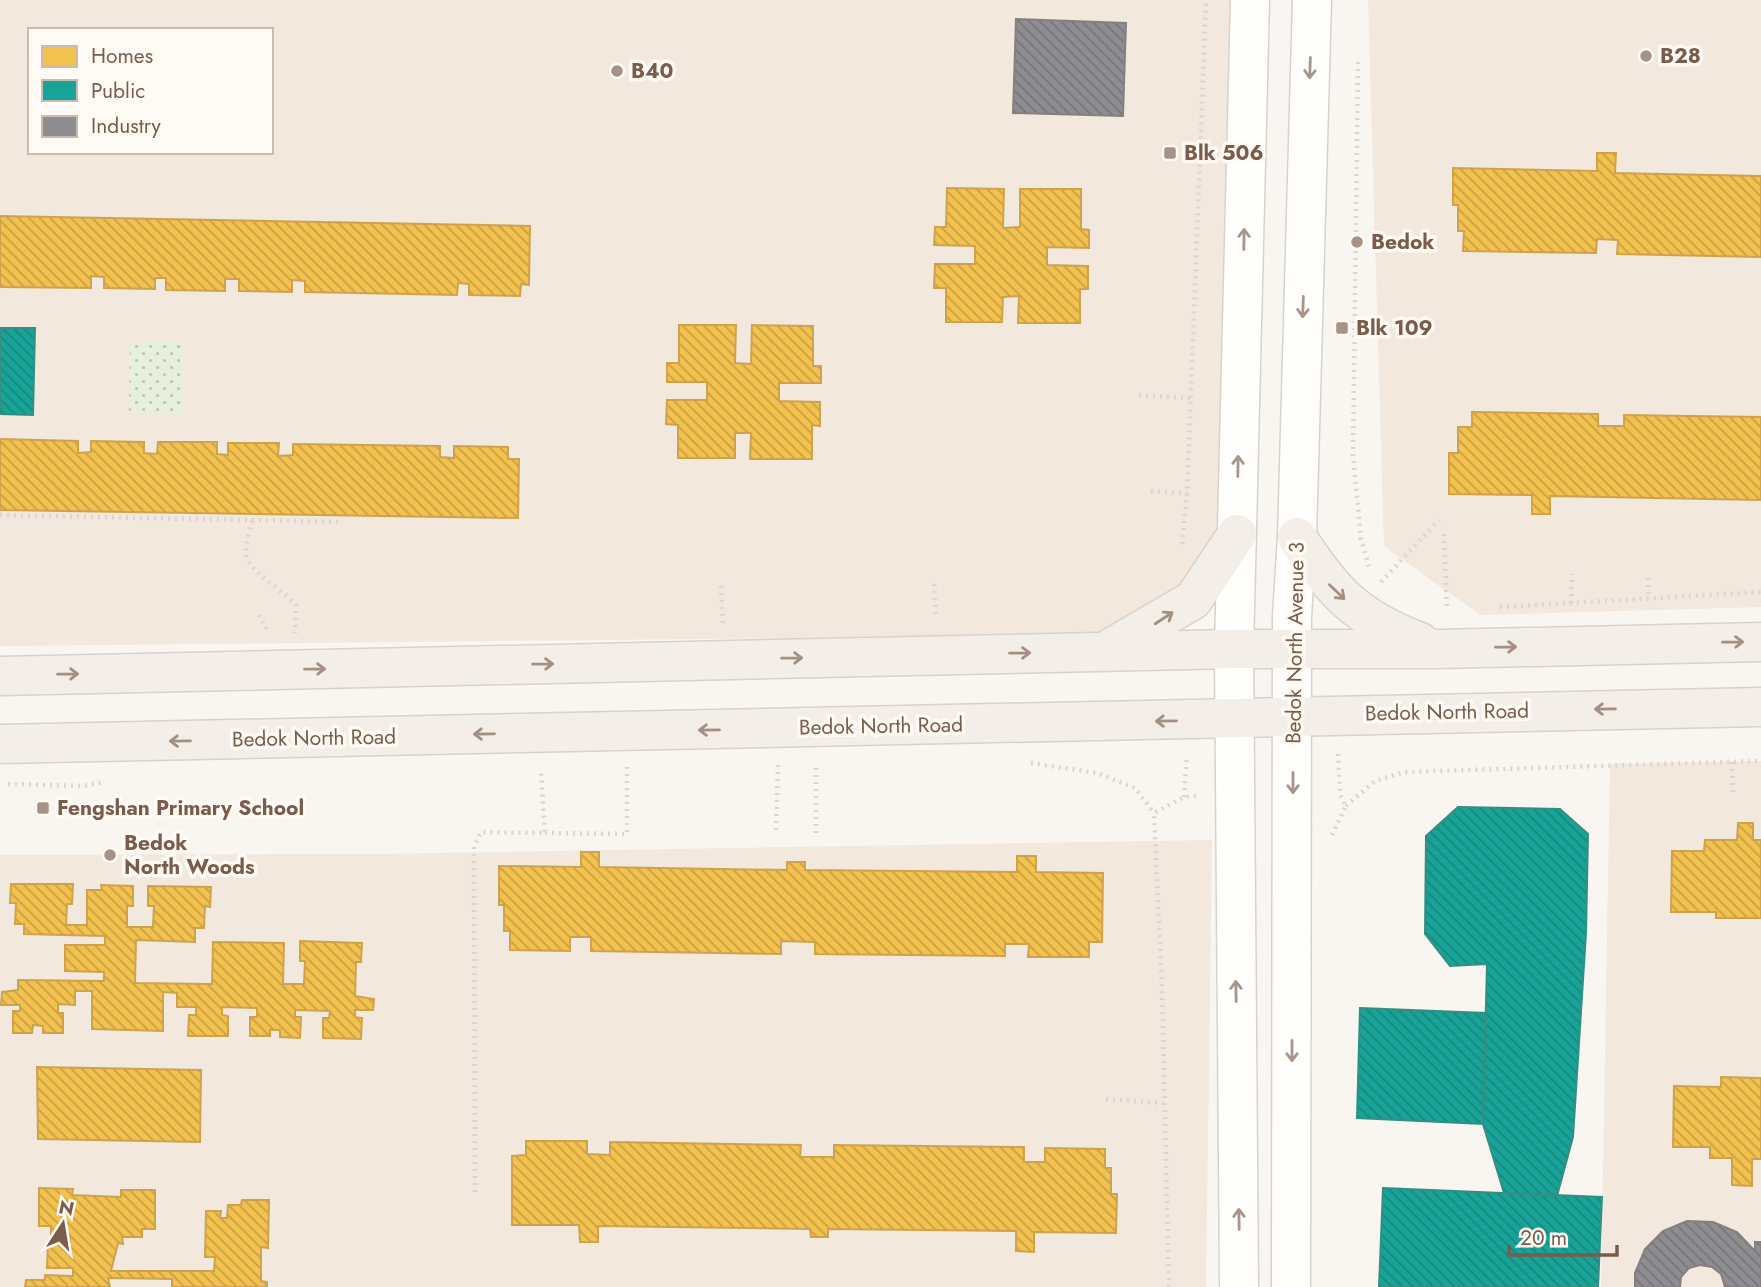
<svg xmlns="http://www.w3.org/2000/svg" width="1761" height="1287" viewBox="0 0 1761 1287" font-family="Jost,sans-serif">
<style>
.residential{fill:#f2e8de;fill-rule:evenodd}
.garden{fill:url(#garden-dots)}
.homes{fill:url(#homes-back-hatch);stroke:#cea34e;stroke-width:2}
.public{fill:url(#public-back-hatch);stroke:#358e82;stroke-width:2}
.industry{fill:url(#industry-back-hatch);stroke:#877e7d;stroke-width:2}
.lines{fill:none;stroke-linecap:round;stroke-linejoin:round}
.secondary-casing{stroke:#d9d2cb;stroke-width:41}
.primary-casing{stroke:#dad1cc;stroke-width:41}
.path{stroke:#dcd5d0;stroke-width:4.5;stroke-dasharray:2 5;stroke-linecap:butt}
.secondary{stroke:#fefefd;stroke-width:38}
.primary{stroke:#f3eee8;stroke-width:38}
.oneway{stroke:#a8958b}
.oneway2{stroke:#a48f83}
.poi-dot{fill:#a69286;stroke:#fffaf3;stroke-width:2.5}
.labels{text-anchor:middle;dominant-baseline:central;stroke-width:7;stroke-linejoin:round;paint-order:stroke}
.poi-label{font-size:21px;font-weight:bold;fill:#7a5c4d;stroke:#fffaf3;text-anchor:start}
.street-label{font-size:21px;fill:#7a5c4d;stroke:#fffaf3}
</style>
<defs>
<pattern id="garden-dots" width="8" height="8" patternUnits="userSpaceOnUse" patternTransform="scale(1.75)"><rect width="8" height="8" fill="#e7f0db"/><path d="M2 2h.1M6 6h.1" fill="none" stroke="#c0c6b4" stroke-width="1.8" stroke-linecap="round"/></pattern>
<pattern id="homes-back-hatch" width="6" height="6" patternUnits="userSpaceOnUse" patternTransform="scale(1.75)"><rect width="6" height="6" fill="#f2c14e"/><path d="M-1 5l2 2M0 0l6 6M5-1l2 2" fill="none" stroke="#c9a043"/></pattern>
<pattern id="public-back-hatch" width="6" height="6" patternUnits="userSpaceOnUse" patternTransform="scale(1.75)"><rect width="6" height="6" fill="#17a398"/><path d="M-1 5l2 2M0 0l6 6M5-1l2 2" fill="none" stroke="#1a887e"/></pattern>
<pattern id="industry-back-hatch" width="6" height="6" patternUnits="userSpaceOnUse" patternTransform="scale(1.75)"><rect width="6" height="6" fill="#8d8d92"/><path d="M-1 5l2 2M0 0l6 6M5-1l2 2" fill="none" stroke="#787679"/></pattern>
</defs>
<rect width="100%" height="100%" fill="#f9f5f0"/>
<!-- residential -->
<path class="residential" d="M0,0H1244L1218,530L1191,573L1158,606L1101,635L0,646ZM30,30H271V152H30Z
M1368,0H1761V607L1480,615L1384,546Z
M1761,761V1287H1601L1610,764Z
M1212,840L1206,1287H0V855L375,854Z"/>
<!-- garden -->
<path class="garden" d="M130,341L184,342L183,413H129Z"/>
<!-- homes -->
<path class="homes" d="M1597,153H1616L1615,173L1761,176V257L1617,254L1618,240L1597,239L1596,253L1463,251L1464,231H1458V205H1453V168L1597,171Z
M947,188L1004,189L1003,228L1020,227V189H1081V229L1089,230V248L1047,247V265L1088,266V289H1080V323H1018L1019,296L1003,297L1002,322H946V288H934L935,264H975V246L934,245L935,227H946Z
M0,216L530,226L529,285L521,284L520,296L469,295V284L458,283L457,295L305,292V281L292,280V292L239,291V279H225V291L166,290V278H155V289L104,288V277L91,276V288L0,287Z
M679,325H736L735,363L751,364L752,325L813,326V366H821V383H779V401L820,402V426L812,425V459H750L751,433H735V458H678V425L666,424L667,400H707V382H667V363H679Z
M1472,412L1598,414V426H1624V415L1761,417V500L1550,496V514H1532V495L1449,494V453H1458V427H1472Z
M0,439L78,441V453L91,452V441L144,442V453L157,454L158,442H217V454L228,455V443H279L278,456L293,455V444L440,446V457L454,458V446L508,447V459H519L518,518L0,510Z
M1738,823H1753V840H1761V918H1716V912H1671L1672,851H1704L1705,840H1737Z
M581,852H599V867L787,870V862H805V870L1017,872V856H1036V872L1103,873L1102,942H1089V957H1028L1029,944H1005V956L815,954V942L781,941V954L591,951V937H570V951L510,950V931H504V905H499V866L581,867Z
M11,884H73L72,904H67L66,925H87V890H102L101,885L133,886V906H127V927H153L154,906H148V886L211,887L210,907L205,906L204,928H195V942L136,940L135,983L212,984L213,942L284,943L283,984H304L305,961H300V941L362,943L361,962H356L355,996L374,999L373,1010H355V1017L362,1018L361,1039L323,1038V1018H329L330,1011L295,1010V1017H301L300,1038L280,1037V1030H270V1036H250V1017H257V1008L222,1007V1015L228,1016V1036H188L189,1015H196V1007H177V993L163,992V1031L92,1029V991H75V1005L58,1004V1013H63V1033H43V1026L33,1025L32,1033H13V1011H20V1005H1L2,992L18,990V980L104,981V972L65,971V945H105V936L24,934V924H15L16,903H10Z
M37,1067L201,1070L200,1142L38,1139Z
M1721,1077L1761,1078V1159H1752V1186L1732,1185V1158H1710V1147H1673L1674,1086L1721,1087Z
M526,1141H587V1154L610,1155V1142L801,1145L800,1157H834V1145L1024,1147V1162H1045V1148L1105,1149V1168H1111V1194H1117L1116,1233L1034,1232V1252L1016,1251V1231L828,1229V1237H811L810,1229L598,1226V1242H580L579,1225H512V1156L526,1155Z
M39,1188L73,1189L72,1195L121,1197V1190H155V1229H142V1237H122L123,1244L118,1243L111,1271H214L215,1257H205L206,1211H221L220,1218H227L228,1205H241L242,1200H269L268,1248L261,1247V1281L267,1282V1287H172V1279L108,1278L110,1287H25L26,1280H45V1275L73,1276V1268H47L48,1241L70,1242V1236H51V1226H39Z"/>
<!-- public -->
<path class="public" d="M0,328H35L33,415L0,414Z
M1458,807L1560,809L1588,834L1586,933L1573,1137L1557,1196L1504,1193L1483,1124L1487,964L1450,966L1425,934L1426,836Z
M1360,1008L1486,1013L1483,1124L1357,1118Z
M1383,1188L1602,1197L1598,1287H1379Z"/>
<!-- industry -->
<path class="industry" d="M1016,19L1126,23L1123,116L1013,113Z
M1687,1221L1713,1222L1737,1232L1755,1251V1242H1761V1287H1725L1721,1274L1712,1267L1700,1265L1689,1268L1681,1277L1680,1287H1635V1273L1645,1249L1663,1231Z"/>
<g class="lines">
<defs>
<path id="secondary" d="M1239,1287L1234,649L1250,0
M1291,1287L1292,616L1297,537L1312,0"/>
<path id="primary" d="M1297,537C1333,593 1357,618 1420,642
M1109,649L1193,600L1237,534
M0,676L1234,649H1438L1761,642
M0,744L1761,707"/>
</defs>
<!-- secondary casing -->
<use href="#secondary" class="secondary-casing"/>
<!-- primary casing -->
<use href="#primary" class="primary-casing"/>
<!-- path -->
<path class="path" d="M1358,62L1353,455L1361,539L1369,567
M1139,395L1190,398
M1151,491L1187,494
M0,515L343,522
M252,521C250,531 245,544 246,554C249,572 283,590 296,605L295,633
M1444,534L1447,609
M1182,544L1187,494L1206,0
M1648,578L1649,598
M1381,582L1439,520
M934,584L936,618
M721,586L723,624
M1571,603L1572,574
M1500,607L1761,592
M259,615L269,633
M1732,762L1733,795
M1031,763L1097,773L1135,788L1154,813
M8,784L83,786L104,782
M1184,797L1187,755
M1346,806L1375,781L1404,772L1761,761
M776,830L778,764
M545,833L627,834V766
M816,833V764
M1332,835L1346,806L1340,795L1338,751
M1106,1099L1163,1103
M475,1192L474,847L481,832L545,833L541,771
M1169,1287L1162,988L1154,813L1184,797L1199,796"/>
<!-- secondary -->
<use href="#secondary" class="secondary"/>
<!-- primary -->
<use href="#primary" class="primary"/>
</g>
<!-- one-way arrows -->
<defs><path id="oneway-shaft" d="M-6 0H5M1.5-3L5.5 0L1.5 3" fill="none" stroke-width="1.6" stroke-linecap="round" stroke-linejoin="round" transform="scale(1.75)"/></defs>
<g class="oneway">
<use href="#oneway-shaft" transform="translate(1310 68) rotate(92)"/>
<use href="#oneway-shaft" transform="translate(1244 239) rotate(-89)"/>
<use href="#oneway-shaft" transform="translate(1303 307) rotate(92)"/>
<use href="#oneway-shaft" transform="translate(1238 466) rotate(-89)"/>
<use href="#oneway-shaft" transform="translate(1293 783) rotate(90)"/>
<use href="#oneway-shaft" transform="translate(1236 991) rotate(-91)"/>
<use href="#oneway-shaft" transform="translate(1292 1051) rotate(90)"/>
<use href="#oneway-shaft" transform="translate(1239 1219) rotate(-91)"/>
</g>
<g class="oneway2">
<use href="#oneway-shaft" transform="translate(1337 592) rotate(44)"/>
<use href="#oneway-shaft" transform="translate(1164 618) rotate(-33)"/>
<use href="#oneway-shaft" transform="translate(1733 642) rotate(-1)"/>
<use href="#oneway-shaft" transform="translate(1506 647) rotate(-1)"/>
<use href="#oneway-shaft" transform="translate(1020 653) rotate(-1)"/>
<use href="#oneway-shaft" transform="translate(792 658) rotate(-1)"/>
<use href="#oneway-shaft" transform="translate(543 664) rotate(-1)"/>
<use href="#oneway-shaft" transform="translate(315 669) rotate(-1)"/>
<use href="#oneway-shaft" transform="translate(68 674) rotate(-1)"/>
<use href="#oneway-shaft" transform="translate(1605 709) rotate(179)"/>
<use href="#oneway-shaft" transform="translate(1166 721) rotate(179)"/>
<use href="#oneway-shaft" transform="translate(709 730) rotate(179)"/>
<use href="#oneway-shaft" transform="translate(484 734) rotate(179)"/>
<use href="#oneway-shaft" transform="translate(180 741) rotate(179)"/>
</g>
<!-- markers -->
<g class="poi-dot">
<circle cx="1646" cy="56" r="7"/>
<circle cx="617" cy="71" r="7"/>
<rect x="1163" y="146" width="14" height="14" rx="3.5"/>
<circle cx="1357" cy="242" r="7"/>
<rect x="1335" y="321" width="14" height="14" rx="3.5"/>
<rect x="36" y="801" width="14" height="14" rx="3.5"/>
<circle cx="110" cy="855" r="7"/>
</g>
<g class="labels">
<!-- poi labels -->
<g class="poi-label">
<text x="1660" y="56">B28</text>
<text x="631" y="71">B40</text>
<text x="1184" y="153">Blk 506</text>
<text x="1371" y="242">Bedok</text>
<text x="1356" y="328">Blk 109</text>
<text x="57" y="808">Fengshan Primary School</text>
<text x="124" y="843">Bedok<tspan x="124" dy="24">North Woods</tspan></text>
</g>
<!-- street labels -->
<g class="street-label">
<text transform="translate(1295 643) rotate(-89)">Bedok North Avenue 3</text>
<text transform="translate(1447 712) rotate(-1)">Bedok North Road</text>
<text transform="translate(881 726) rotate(-1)">Bedok North Road</text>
<text transform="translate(314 738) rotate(-1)">Bedok North Road</text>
</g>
</g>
<!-- legend -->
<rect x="28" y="28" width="245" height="126" fill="#fffaf3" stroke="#cabbb1" stroke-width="2"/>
<rect x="42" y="46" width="35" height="21" fill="#f2c14e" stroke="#cabbb1" stroke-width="2"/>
<text x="91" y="63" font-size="21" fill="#7a5c4d">Homes</text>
<rect x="42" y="80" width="35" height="21" fill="#17a398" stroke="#cabbb1" stroke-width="2"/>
<text x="91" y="98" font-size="21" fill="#7a5c4d">Public</text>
<rect x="42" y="116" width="35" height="21" fill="#8d8d92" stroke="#cabbb1" stroke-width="2"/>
<text x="91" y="133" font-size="21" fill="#7a5c4d">Industry</text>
<!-- north arrow -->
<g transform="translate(63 1224) rotate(12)" stroke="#fffaf3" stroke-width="5" paint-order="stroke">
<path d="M0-5L12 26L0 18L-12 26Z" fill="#7a5c4d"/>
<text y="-10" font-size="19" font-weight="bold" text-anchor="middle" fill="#7a5c4d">N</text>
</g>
<!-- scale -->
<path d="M1509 1245v10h108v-10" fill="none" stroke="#7a5c4d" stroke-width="3.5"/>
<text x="1520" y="1245" font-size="21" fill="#7a5c4d" stroke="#fffaf3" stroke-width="5" paint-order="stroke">20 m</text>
</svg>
